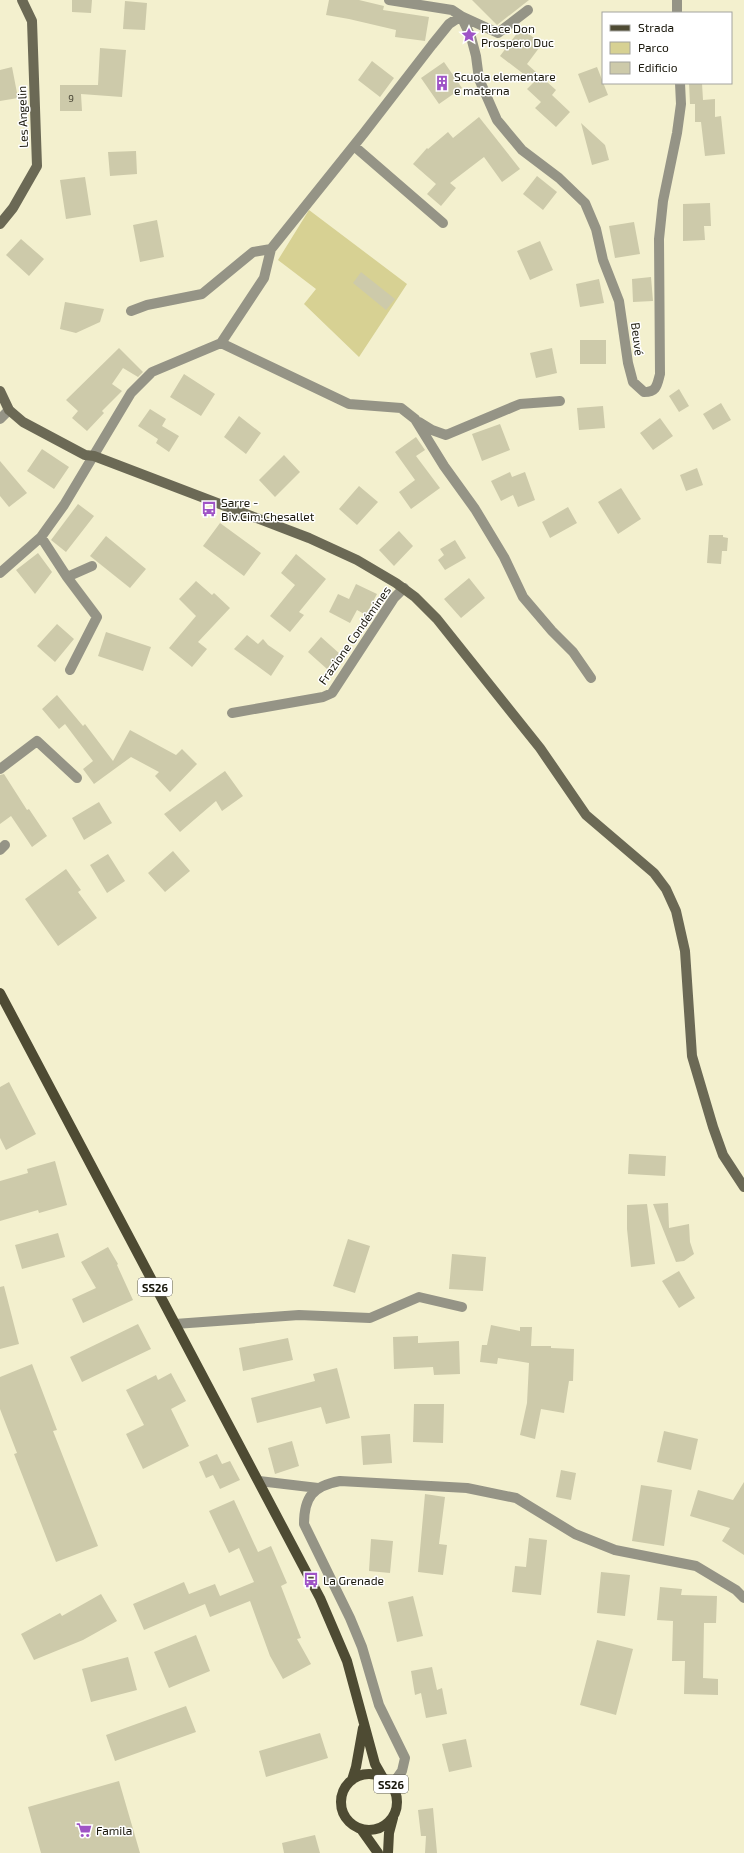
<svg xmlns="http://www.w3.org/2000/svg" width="744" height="1853" viewBox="0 0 744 1853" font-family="'Exo 2',sans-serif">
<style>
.green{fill:#d7d193}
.building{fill:#cdcaaa}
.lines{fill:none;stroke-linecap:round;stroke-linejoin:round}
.street{stroke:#959486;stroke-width:10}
.secondary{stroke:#6b6955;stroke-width:10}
.primary{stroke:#4e4b33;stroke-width:10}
.labels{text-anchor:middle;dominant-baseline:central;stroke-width:3;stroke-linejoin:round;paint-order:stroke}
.number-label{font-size:10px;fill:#474434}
.shield{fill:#fff;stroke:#5f5d55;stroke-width:1}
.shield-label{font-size:11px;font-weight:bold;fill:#1a180c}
.poi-label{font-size:12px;fill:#1a180c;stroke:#fff;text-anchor:start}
.street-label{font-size:12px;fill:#1a180c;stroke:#fff}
</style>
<rect width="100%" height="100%" fill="#f3f0ce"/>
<!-- green -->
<path class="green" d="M309,210L407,284L359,357L304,304L316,289L278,260Z"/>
<!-- building -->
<path class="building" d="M72,0H92L91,13L72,12Z
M329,0H359L384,6L383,10L429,17L425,41L395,37L396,30L349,19L326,15Z
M472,0H529L497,25Z
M125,1L147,3L145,30L123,29Z
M521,28L542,44L527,64L556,90L552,95L570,112L556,127L535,108L541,102L527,89L534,82L500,56Z
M100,48L126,50L122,97L81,94L82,111H60V85H98Z
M372,61L394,78L380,97L358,80Z
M444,62L462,88L439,104L421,78Z
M12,67L18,98L0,101V70Z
M597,67L608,95L589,103L578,74Z
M689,83H702L703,100L715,99V117L721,116L725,154L705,156L701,122H695V104H690Z
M479,117L520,169L502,182L484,157L450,183L456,188L441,206L427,194L436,184L413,164L427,148L428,149L448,132L453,138Z
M581,123L605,145L609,160L592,165Z
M136,151L137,174L110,176L108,152Z
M537,176L557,192L543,210L523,194Z
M85,177L91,215L66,219L60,180Z
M710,203L711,226H704L705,240L683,241V204Z
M157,220L164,257L140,262L133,225Z
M634,222L640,254L615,258L609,226Z
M21,239L44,259L29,276L6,255Z
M540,241L553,270L530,280L517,251Z
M361,272L395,299L386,310L353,283Z
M651,277L653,301L633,302L632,279Z
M599,279L604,303L580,307L576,284Z
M65,302L104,309L100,322L76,333L60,329Z
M580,340H606V364H580Z
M119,348L143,372L138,377L123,368L112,384L122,391L102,411L104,413L87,431L72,418L78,411L66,400Z
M552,348L557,373L536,378L530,353Z
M184,374L215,394L201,416L170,397Z
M679,389L689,406L679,412L669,396Z
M721,403L731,420L713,430L703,414Z
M603,406L605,428L579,430L577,408Z
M150,409L166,419L162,426L179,436L169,452L156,443L158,439L138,426Z
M239,416L261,433L246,454L224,437Z
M660,418L673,436L653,450L640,433Z
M500,424L510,450L482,461L472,434Z
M416,437L425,450L416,456L440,488L411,509L399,492L415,480L395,452Z
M42,449L69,467L54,489L27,471Z
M284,455L300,472L275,497L259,480Z
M0,461L27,493L9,507L0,496Z
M697,468L703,485L686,491L680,475Z
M510,472L512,477L525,472L535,500L518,507L513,495L501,501L491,481Z
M359,486L378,502L357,525L339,509Z
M621,488L641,519L618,534L598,502Z
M78,504L94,516L66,552L51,540Z
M568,507L577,523L550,538L542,522Z
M220,523L261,553L244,576L203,546Z
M399,531L413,546L394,566L379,550Z
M709,535H723V537L728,538L727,551H722L721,564L707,563Z
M106,536L146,569L130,588L90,556Z
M455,540L466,558L445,570L438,560L444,555L440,549Z
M38,553L52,572L35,594L16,570Z
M296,554L326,579L299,612L304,615L290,632L270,616L295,585L281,573Z
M469,578L485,598L461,618L444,599Z
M196,581L212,595L214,593L230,608L198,642L207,649L192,667L169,648L196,616L179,599Z
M356,584L377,594L366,615L357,610L350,623L329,612L338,594L349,599Z
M57,624L74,639L55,662L37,646Z
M106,632L151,647L143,671L98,656Z
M247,635L258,644L263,639L268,645L284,656L271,676L234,649Z
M321,637L340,654L327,669L308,652Z
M57,695L83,726L85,724L113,761L130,730L176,755L182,749L197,764L170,792L155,776L159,772L131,757L94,784L83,769L93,761L65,724L59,729L42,709Z
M225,771L243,796L222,811L216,801L180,832L164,814Z
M4,774L27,810L29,809L47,836L32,847L11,816L0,824V775Z
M99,802L112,823L84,840L72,818Z
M173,851L190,871L165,892L148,873Z
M108,854L125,881L107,893L90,865Z
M66,869L81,890L78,892L97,918L58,946L25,899Z
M9,1082L36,1134L6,1150L0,1138V1087Z
M629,1154L666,1156L665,1176L628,1174Z
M55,1161L67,1205L39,1213L38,1210L0,1221V1181L28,1173L27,1169Z
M668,1203L669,1228L689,1224L690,1242L694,1254L684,1261L676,1262L653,1204Z
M647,1204L655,1264L631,1267L627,1229V1205Z
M58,1233L65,1257L22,1269L15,1245Z
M348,1239L370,1246L355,1293L333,1286Z
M108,1247L118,1264L117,1265L133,1300L83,1323L72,1299L96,1288L81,1262Z
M452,1254L486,1257L483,1291L449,1289Z
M679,1271L695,1298L679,1308L662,1281Z
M4,1286L19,1344L0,1349V1287Z
M138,1324L151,1349L82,1382L70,1357Z
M491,1325L520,1331V1327H532L531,1346H551V1348L574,1349L573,1381H569L564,1413L541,1409L535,1439L520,1435L527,1403L529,1363L498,1358L497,1364L480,1362L482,1345H487Z
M418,1336V1343L459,1341L460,1374L434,1375L433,1367L394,1369L393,1337Z
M288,1338L293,1360L243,1371L239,1348Z
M32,1364L57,1430L53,1431L98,1546L56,1562L14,1454L17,1453L0,1409V1377Z
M337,1368L350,1418L326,1424L321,1407L257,1423L251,1398L315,1381L313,1374Z
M171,1373L186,1401L171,1409L189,1446L143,1469L126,1434L144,1425L126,1390L156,1375L158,1380Z
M414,1404H444L443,1443L413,1442Z
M664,1431L698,1439L691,1470L657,1462Z
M390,1434L392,1463L363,1465L361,1436Z
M292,1441L299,1466L275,1474L268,1448Z
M217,1454L222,1464L230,1461L240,1480L220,1489L213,1475L206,1478L199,1462Z
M561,1470L576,1473L571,1500L556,1497Z
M744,1482V1555L722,1541L730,1528L690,1516L698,1490L733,1500Z
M641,1485L672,1490L664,1546L632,1541Z
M425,1494L445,1497L439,1544L447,1545L443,1575L418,1572Z
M234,1500L258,1552L271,1546L287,1583L281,1586L301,1638L297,1639L311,1664L283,1679L270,1656L250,1601L210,1617L205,1604L144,1630L133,1604L184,1582L189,1594L215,1584L220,1596L254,1582L239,1548L229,1553L209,1511Z
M529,1538L547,1540L541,1595L512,1592L515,1566L526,1567Z
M371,1539L393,1541L390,1573L369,1571Z
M601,1572L630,1575L625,1616L597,1613Z
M660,1587L682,1589L681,1595L717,1596L716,1623H704L703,1678L718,1679V1695L684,1694L685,1661H672L673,1621L657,1620Z
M101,1594L117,1621L83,1640L34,1660L21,1634L60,1613L62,1616Z
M413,1596L423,1636L397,1642L388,1602Z
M196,1635L210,1671L169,1688L154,1652Z
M597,1640L633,1649L616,1715L580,1705Z
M128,1657L137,1690L91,1702L82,1669Z
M432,1667L437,1690L442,1688L447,1714L426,1718L421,1693L415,1695L411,1671Z
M186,1706L196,1732L115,1761L106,1735Z
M320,1733L328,1758L266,1777L259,1751Z
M466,1739L472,1767L449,1772L442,1744Z
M119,1781L140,1853H41L28,1807Z
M433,1808L437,1853H425L426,1836H421L418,1810Z
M315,1835L320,1853H284L282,1843Z"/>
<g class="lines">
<!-- street -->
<path class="street" d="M389,0L452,10L461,16L498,33L528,10
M677,0V13
M354,146L443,223
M131,311L147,305L202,294L253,252L271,249
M221,343L349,404L401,408L415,419L444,466L475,509L504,557L523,597L552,631L573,652L591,678
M0,419L9,410
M419,422L432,430L446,435L520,404L560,401
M41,537L67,577L97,617L70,670
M0,573L41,537L64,505L131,393L152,372L221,343L264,278L271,249L364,133L432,45L449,24L461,16L471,37L476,56L479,79L497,120L522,150L559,178L585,203L596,229L603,260L619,301L628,363L633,382L644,392C657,392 657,385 660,374L659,239L663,201L677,133L681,104L680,83
M67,577L92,566
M232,713L323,697L332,693L394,598L404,588
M0,769L37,741L77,778
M0,850L5,845
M175,1324L299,1315L370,1318L419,1297L462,1307
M259,1481L318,1488
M390,1784L397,1778L402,1771L405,1758L379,1705L362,1647L350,1618L304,1524C304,1497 313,1486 340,1481L467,1488L516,1498L575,1534L615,1550L696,1566L736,1590L744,1598"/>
<!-- secondary -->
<path class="secondary" d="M0,224L13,208L37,166L32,21L22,0
M0,391L9,410L23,422L85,455L94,456L309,538L357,560L396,583L415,597L437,619L540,748L586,815L654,873L666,889L676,911L685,951L692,1056L713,1127L723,1155L744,1187"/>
<!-- primary -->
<path class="primary" d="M0,993L320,1598L347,1661L375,1764L383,1778
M341 1802a28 28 0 1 1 56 0a28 28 0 1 1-56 0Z
M352,1780L356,1767L363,1728
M361,1829L378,1853
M388,1853L389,1833L393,1818"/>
</g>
<!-- icons -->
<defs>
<symbol id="sight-bare" viewBox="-9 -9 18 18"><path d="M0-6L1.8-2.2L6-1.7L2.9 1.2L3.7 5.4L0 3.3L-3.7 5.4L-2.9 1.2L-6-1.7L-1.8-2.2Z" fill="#9f54c6" stroke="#fff" stroke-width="2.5" paint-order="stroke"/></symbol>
<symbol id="building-bare" viewBox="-9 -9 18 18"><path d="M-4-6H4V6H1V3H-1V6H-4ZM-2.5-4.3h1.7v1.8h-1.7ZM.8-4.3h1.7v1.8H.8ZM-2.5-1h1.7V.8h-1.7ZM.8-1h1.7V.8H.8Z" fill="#9f54c6" stroke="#fff" stroke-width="2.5" paint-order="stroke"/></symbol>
<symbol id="bus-bare" viewBox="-9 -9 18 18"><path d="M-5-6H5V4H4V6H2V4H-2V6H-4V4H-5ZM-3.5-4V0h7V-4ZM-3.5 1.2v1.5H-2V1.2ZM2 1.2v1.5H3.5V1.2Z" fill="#9f54c6" stroke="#fff" stroke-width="2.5" paint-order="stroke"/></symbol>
<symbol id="supermarket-bare" viewBox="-9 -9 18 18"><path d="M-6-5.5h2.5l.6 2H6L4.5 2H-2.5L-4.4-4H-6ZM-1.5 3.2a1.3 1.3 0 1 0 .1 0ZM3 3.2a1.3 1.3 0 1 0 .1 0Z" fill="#9f54c6" stroke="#fff" stroke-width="2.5" paint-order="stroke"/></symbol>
</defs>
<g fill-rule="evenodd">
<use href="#sight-bare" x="458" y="24" width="22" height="22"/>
<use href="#building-bare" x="431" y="72" width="22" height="22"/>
<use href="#bus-bare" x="198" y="498" width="22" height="22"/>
<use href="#bus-bare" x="300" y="1569" width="22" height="22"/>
<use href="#supermarket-bare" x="73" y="1819" width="22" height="22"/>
</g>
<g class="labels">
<!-- number labels -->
<g class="number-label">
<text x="71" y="98">9</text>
</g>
<!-- shield labels -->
<g class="shield">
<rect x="138" y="1278" width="34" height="18" rx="3"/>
<rect x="374" y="1775" width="34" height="18" rx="3"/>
</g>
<g class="shield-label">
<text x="155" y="1287">SS26</text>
<text x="391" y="1784">SS26</text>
</g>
<!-- poi labels -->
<g class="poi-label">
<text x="481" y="28">Place Don<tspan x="481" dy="14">Prospero Duc</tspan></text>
<text x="454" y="76">Scuola elementare<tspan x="454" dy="14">e materna</tspan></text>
<text x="221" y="502">Sarre -<tspan x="221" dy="14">Biv.Cim.Chesallet</tspan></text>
<text x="323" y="1580">La Grenade</text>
<text x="96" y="1830">Famila</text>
</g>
<!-- street labels -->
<g class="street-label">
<text transform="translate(22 117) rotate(-92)">Les Angelin</text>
<text transform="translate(638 339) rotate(83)">Beuvé</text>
<text transform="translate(354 635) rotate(-55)">Frazione Condémines</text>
</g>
</g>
<!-- legend -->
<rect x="602" y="12" width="130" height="72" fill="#ffffff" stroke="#a3a39e"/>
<rect x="610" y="25" width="20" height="6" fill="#4e4b33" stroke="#a3a39e"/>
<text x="638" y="32" font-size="12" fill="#1a180c">Strada</text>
<rect x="610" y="42" width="20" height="12" fill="#d7d193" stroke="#a3a39e"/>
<text x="638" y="52" font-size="12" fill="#1a180c">Parco</text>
<rect x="610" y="62" width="20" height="12" fill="#cdcaaa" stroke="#a3a39e"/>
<text x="638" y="72" font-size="12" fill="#1a180c">Edificio</text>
</svg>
